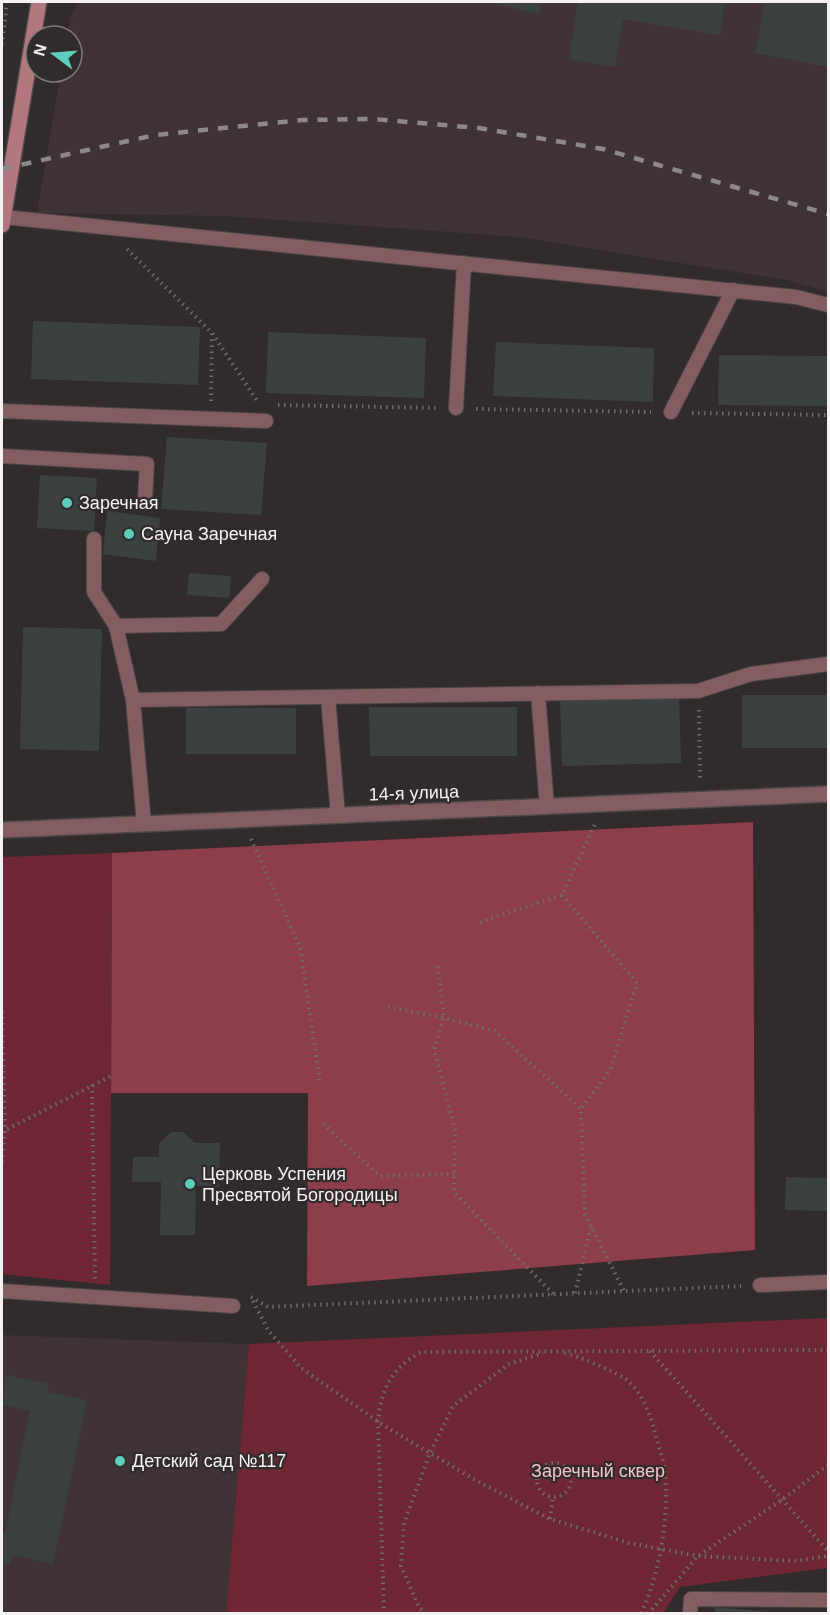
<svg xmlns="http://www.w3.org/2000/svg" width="830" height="1615" viewBox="0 0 830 1615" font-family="Helvetica,sans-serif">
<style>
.built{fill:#403335}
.green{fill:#6f2735}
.forest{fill:#8e3d4a}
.building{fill:#3b4140}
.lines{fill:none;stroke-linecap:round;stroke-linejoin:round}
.service-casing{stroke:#4d4747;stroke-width:16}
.minor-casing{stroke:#4d4747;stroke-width:18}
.secondary-casing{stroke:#4d4747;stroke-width:18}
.path{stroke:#716c6c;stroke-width:4;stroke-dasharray:1.5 4.5;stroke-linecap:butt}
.service{stroke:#835d61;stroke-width:14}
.minor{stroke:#835d61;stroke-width:15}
.secondary{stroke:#b3787f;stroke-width:15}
.rail{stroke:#8e8989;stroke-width:4.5;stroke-dasharray:10 10;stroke-linecap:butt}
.poi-dot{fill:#5ccebb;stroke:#312b2b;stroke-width:2}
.labels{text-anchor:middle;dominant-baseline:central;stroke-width:4.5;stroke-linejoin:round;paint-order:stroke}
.poi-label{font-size:18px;fill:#f6f2f2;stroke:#312b2b;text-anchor:start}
.street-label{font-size:18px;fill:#f6f2f2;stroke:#312b2b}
.park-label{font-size:18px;fill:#f3c3c7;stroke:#312b2b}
</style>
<rect width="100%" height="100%" fill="#312b2b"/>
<!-- built -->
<path class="built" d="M78,2H828V292L786,280L519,237L225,216L37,213L61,72H72V36H67L70,16Z
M2,1335L249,1344L226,1613L2,1614Z"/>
<!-- green -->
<path class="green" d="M112,853L110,1285L2,1274V857Z
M828,1318V1568L680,1587L663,1613H226L249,1344Z"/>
<!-- forest -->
<path class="forest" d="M753,822L755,1250L307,1286L308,1093H111L112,853Z"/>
<!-- building -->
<path class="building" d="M486,2H541L539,14Z
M578,2H725L720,35L623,19L615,67L569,59Z
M765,2H828V67L755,53Z
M33,321L200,327L198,385L31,379Z
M268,332L426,338L424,398L266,393Z
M496,342L654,348L653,402L493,396Z
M719,355L828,356V406L718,405Z
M167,437L267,443L261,515L161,509Z
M40,475L97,478L94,531L37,528Z
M107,511L160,518L156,561L103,554Z
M189,573L231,576L229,598L187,595Z
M23,627L102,629L99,751L20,749Z
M742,695H828V748H742Z
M679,696L681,763L562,766L560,699Z
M369,707H517V756H370Z
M186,708H296V754H186Z
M171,1132H183L195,1143H220L219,1187L196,1186L195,1235H160L161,1182H132L133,1157H159V1143Z
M786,1177L828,1178V1211L785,1210Z
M6,1375L49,1384L48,1392L87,1400L53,1564L13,1555L10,1565L2,1563V1532L5,1533L30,1411L2,1405Z
M715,1607L769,1612V1614H715Z"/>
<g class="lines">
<defs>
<path id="service" d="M3,217L796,297L828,305
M456,408L464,263
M2,411L266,421
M671,412L733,290
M2,456L147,464L145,499
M94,539V592L116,626L133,700L144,824
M116,626L221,624L262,579
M538,693L547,807
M328,697L338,816
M133,700L698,691L751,674L828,664
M760,1285L828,1282
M2,1291L233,1306
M690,1614L691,1599L828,1600"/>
<path id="minor" d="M2,830L828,794"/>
<path id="secondary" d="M2,225L39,2"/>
</defs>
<!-- service casing -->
<use href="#service" class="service-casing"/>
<!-- minor casing -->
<use href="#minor" class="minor-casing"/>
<!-- secondary casing -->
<use href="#secondary" class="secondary-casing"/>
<!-- path -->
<path class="path" d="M2,45L7,2
M127,249L212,333L258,402
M211,401L212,333
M278,405L438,408
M476,409L651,412
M692,413L828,415
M699,710L700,781
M251,839L300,947L320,1081
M562,895L637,983L611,1068L581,1109
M480,922L562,895L595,824
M388,1007L444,1018L437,962
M2,1011L5,1131L2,1163
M92,1085L95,1279
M323,1124L380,1176L454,1174
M2,1132L111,1076
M575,1293L591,1227
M553,1294L454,1192L455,1130L434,1049L444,1018L495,1031L581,1109L585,1214L624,1291
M251,1297L268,1307L741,1286
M253,1301L268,1330L301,1368L383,1425L477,1481L550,1519L629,1543L698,1556L797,1561L828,1556
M650,1351L828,1551
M565,1353C577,1356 620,1373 628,1381C642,1393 651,1416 655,1433C658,1446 664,1460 665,1474C669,1520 660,1571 641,1614
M537 1480a17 17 0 1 1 34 0a17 17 0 1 1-34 0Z
M550,1519L553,1497
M384,1614L378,1421C381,1389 392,1368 421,1352L828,1350
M426,1614L419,1607L401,1566L404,1523L430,1453L453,1406L509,1364L543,1353
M648,1614L698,1556L783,1499L828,1465"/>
<!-- service -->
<use href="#service" class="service"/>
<!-- minor -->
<use href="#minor" class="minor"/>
<!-- secondary -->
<use href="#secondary" class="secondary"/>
<!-- rail -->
<path class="rail" d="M2,169L155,135L302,120L373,119L479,128L603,149L828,214"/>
</g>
<!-- markers -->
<g class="poi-dot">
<circle cx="67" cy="503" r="6"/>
<circle cx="129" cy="534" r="6"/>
<circle cx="190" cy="1184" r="6"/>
<circle cx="120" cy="1461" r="6"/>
</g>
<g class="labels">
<!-- poi labels -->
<g class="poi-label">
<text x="79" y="503">Заречная</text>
<text x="141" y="534">Сауна Заречная</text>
<text x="202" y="1174">Церковь Успения<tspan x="202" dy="21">Пресвятой Богородицы</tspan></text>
<text x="132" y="1461">Детский сад №117</text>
</g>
<!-- street labels -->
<g class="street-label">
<text transform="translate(414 793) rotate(-2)">14-я улица</text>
</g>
<!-- park labels -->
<g class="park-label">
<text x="598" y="1471">Заречный сквер</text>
</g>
</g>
<!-- border -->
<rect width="830" height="1615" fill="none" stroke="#f6f2f2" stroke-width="6"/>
<!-- north arrow -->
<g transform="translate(54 54) rotate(286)"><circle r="28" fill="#312b2b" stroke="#807b7b" stroke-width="1.5"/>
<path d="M0-4.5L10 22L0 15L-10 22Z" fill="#5ccebb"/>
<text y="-9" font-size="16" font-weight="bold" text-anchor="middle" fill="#f6f2f2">N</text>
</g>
</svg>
